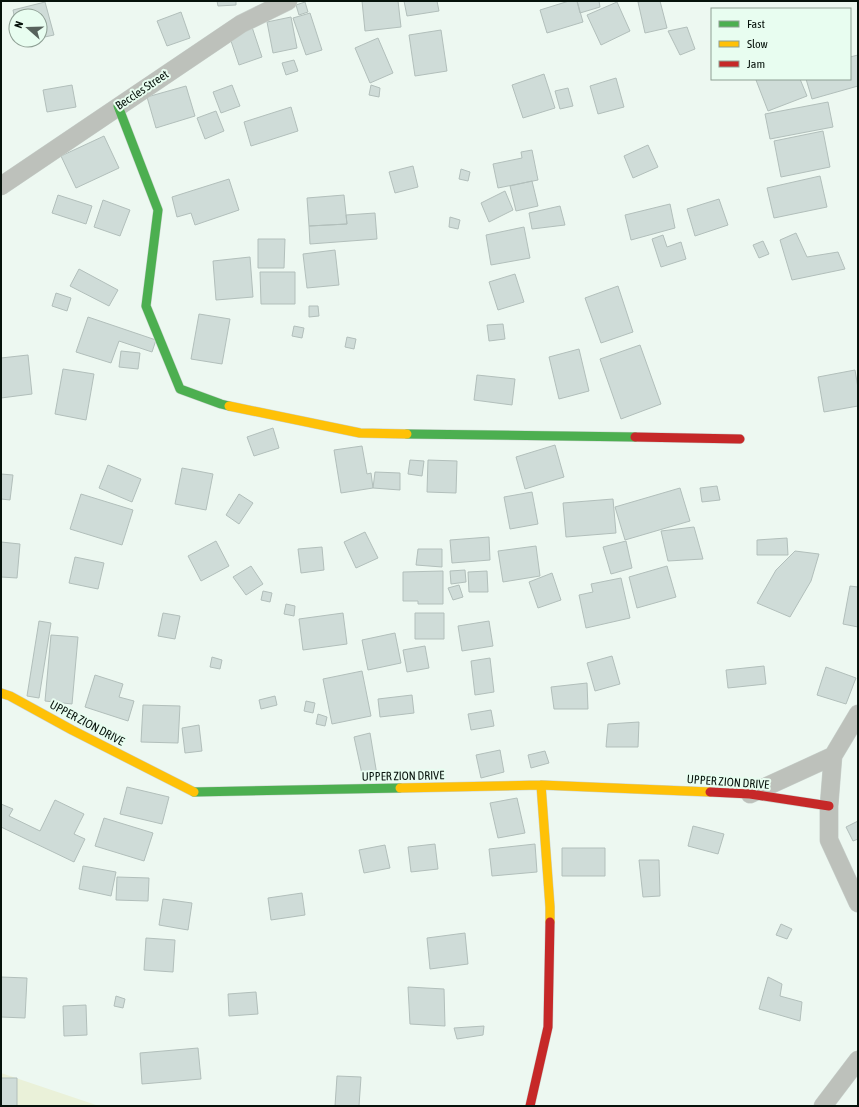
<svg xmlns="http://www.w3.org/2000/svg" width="859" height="1107" viewBox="0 0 859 1107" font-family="'Asap Condensed',sans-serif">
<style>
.green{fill:#eaf1d9}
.building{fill:#cfdcd8;stroke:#b2bfbb}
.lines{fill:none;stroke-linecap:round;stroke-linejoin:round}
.street-casing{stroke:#c9d2cd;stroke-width:19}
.fast-casing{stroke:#c9d2cd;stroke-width:10}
.slow-casing{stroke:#c9d2cd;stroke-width:10}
.jam-casing{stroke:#c9d2cd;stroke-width:10}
.street{stroke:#bdc1bb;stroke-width:18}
.fast{stroke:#4caf50;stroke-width:9}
.slow{stroke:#ffc107;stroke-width:9}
.jam{stroke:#c62828;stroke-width:9}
.labels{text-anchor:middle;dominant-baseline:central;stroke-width:4;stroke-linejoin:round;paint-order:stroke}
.street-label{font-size:12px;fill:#06120b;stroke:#e8fdf0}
</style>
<rect width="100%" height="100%" fill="#edf8f1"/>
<!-- green -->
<path class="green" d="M1,1073L99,1106H1Z"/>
<!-- building -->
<path class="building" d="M217,1H236V5L218,6Z
M362,1H398L401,27L365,31Z
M404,1H437L439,11L407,16Z
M569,1H577L583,22L547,33L540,10Z
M577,1H599L600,7L580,13Z
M643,1H660L667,28L645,33L638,2Z
M45,2L54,35L40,38V16H16V25L13,10Z
M305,2L308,12L299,15L296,5Z
M617,2L630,31L601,45L587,15Z
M181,12L190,38L167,46L157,21Z
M310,13L322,50L306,55L293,18Z
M291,17L297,48L273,53L267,22Z
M252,27L262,57L239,65L229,35Z
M687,27L695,49L680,55L668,31Z
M441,30L447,71L415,76L409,35Z
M378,38L393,73L370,83L355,48Z
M858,55V86L812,99L806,79H850V57Z
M294,60L298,71L286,75L282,63Z
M544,74L555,108L523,118L512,85Z
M616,78L624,107L598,114L590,86Z
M758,79H800L807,96L768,111L756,80Z
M72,85L76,107L47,112L43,90Z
M232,85L240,106L221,113L213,92Z
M371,85L380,88L379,97L369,95Z
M186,86L195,116L156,128L147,97Z
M568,88L573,106L560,109L555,91Z
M828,102L833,127L770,139L765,114Z
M291,107L298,131L251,146L244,122Z
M216,111L224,131L205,139L197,118Z
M823,131L830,167L781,177L774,141Z
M104,136L119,168L76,188L61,156Z
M648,145L658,167L633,178L624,156Z
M532,150L538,180L498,188L493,164L522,158L521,152Z
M413,166L418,187L395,193L389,172Z
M461,169L470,172L468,181L459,179Z
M820,176L827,207L774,218L767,188Z
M229,179L239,210L195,225L191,213L177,217L172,197Z
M532,181L538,206L516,211L510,186Z
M505,191L513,210L489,222L481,203Z
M58,195L92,206L86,224L52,213Z
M344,195L347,224L309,226L307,198Z
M719,199L728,225L695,236L687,209Z
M103,200L130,210L120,236L94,227Z
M670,204L675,228L631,240L625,215Z
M560,206L565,225L532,229L529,213Z
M375,213L377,239L310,244L309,226L347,224L346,215Z
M450,217L460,220L458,229L449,227Z
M524,227L530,258L491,265L486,235Z
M796,233L807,257L838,252L845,269L792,280L780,240Z
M663,235L667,247L681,242L686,259L661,267L652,239Z
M258,239H285L284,268H258Z
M763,241L769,254L759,258L753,245Z
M335,250L339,285L307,288L303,254Z
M250,257L253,297L216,300L213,261Z
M79,269L118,290L109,306L70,286Z
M260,272H295V304H261Z
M515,274L524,302L498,310L489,282Z
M618,286L633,332L601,343L585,298Z
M56,293L71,298L67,311L52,306Z
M309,306H318L319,316L309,317Z
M199,314L230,319L222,364L191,359Z
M88,317L156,340L152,352L119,341L111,363L76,352Z
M503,324L505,339L489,341L487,325Z
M294,326L304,328L302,338L292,336Z
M347,337L356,339L354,349L345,347Z
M640,345L661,404L621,419L600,359Z
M579,349L589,391L559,399L549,357Z
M121,351L140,353L138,369L119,367Z
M28,355L32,394L1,398V358Z
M63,369L94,374L86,420L55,414Z
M855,370L858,388V406L824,412L818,377Z
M477,375L515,379L512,405L474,400Z
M273,428L279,448L254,456L247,437Z
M555,445L564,477L525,489L516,457Z
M362,446L367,474L371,473L373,488L341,493L334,450Z
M410,460L424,461L422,476L408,474Z
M428,460L457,461L456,493L427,492Z
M108,465L141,479L132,502L99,488Z
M182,468L213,474L206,510L175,504Z
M375,472L400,473V490L373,488Z
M1,474L13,475L10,500L1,499Z
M717,486L720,500L702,502L700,488Z
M680,488L690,521L625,540L615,507Z
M532,492L538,524L510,529L504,497Z
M81,494L133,510L122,545L70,529Z
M239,494L253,503L239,524L226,515Z
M613,499L616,533L566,537L563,503Z
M694,527L703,559L668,561L661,531Z
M365,532L378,558L356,568L344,542Z
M489,537L490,560L452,563L450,540Z
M787,538L788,555H757V540Z
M216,541L229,566L201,581L188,556Z
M626,541L632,568L611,574L603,547Z
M1,542L20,544L17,578L1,577Z
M536,546L540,576L503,582L498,551Z
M322,547L324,570L301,573L298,549Z
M418,549H442V567L416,565Z
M795,551L819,554L811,581L790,617L757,603L776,570Z
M75,557L104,563L98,589L69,583Z
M251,566L263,584L246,595L233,577Z
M667,566L676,597L637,608L629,577Z
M465,570L466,582L451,584L450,571Z
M443,571V604H418V601H403V572Z
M487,571L488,592H469L468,572Z
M552,573L561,600L538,608L529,582Z
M621,578L630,618L586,628L579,595L593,592L591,584Z
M459,585L463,597L453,600L448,588Z
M850,586L858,587V627L843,624Z
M263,591L272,593L270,602L261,600Z
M286,604L295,606L294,616L284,614Z
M163,613L180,616L175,639L158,636Z
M343,613L347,644L303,650L299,619Z
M415,613H444V639H415Z
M39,621L51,623L39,698L27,696Z
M489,621L493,646L462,651L458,626Z
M395,633L401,663L368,670L362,640Z
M51,635L78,637L72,704L45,701Z
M425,646L429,668L407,672L403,650Z
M612,656L620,684L595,691L587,663Z
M212,657L222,660L220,669L210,667Z
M490,658L494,692L475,695L471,661Z
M764,666L766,684L728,688L726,670Z
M826,667L856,678L846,704L817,695Z
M362,671L371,716L332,724L323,679Z
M95,675L123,684L119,697L134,701L128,721L85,707Z
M587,683L588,709H554L551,687Z
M412,695L414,713L380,717L378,699Z
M275,696L277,705L261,709L259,700Z
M306,701L315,703L313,713L304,711Z
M143,705L180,706L178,743L141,742Z
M491,710L494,726L471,730L468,714Z
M318,714L327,717L325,726L316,724Z
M639,722L638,747H606L608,724Z
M199,725L202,751L185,753L182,728Z
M370,733L377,775L362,774L354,737Z
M500,750L504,772L481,778L476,755Z
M545,751L549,763L531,768L528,755Z
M127,787L169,797L162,824L120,814Z
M517,798L525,833L498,838L490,803Z
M55,800L84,814L74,834L85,839L74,862L1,827V804L13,809L9,816L40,831Z
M104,818L153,833L144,861L95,846Z
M858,821V839L853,841L846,827Z
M693,826L724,834L718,854L688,846Z
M435,844L438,869L411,872L408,847Z
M535,844L537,872L492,876L489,849Z
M385,845L390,868L364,873L359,850Z
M562,848H605V876H562Z
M639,860H659L660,896L643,897Z
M83,866L116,872L111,896L79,889Z
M117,877L149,878L148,901L116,900Z
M302,893L305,915L271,920L268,898Z
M163,899L192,903L188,930L159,925Z
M781,924L792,929L787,939L776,935Z
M465,933L468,964L430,969L427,938Z
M146,938L175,940L173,972L144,970Z
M1,977L27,978L25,1018L1,1017Z
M768,977L782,984L780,996L802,1002L800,1021L759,1009Z
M408,987L444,989L445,1026L410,1024Z
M256,992L258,1014L229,1016L228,994Z
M116,996L125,999L123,1008L114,1006Z
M86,1005L87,1035L64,1036L63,1006Z
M484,1026L483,1035L457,1039L454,1028Z
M198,1048L201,1079L142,1084L140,1053Z
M337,1076L361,1077L359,1106H335Z
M1,1078H17V1106H1Z"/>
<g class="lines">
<defs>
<path id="street" d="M1,186L241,24L288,1
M858,714L833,756L829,806V840L858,903
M750,794L833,756
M823,1106L858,1060"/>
<path id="fast" d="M118,106L158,210L146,306L180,389L221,404L229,406
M407,434L635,437
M194,792L400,788"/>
<path id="slow" d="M229,406L360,433L407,434
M1,693L10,696L72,730L194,792
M541,785L550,907V922
M400,788L541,785L710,792"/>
<path id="jam" d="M635,437L740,439
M710,792L750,794L829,806
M530,1106L548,1027L550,922"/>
</defs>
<!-- street casing -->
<use href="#street" class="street-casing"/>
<!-- fast casing -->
<use href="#fast" class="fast-casing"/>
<!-- slow casing -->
<use href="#slow" class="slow-casing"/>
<!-- jam casing -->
<use href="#jam" class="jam-casing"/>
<!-- street -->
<use href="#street" class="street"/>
<!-- fast -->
<use href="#fast" class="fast"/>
<!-- slow -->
<use href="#slow" class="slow"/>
<!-- jam -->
<use href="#jam" class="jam"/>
</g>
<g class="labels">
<!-- street labels -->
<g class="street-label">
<text transform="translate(142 90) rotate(-34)">Beccles Street</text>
<text transform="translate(87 723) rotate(28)">UPPER ZION DRIVE</text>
<text transform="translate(403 776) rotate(-1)">UPPER ZION DRIVE</text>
<text transform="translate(728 782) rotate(4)">UPPER ZION DRIVE</text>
</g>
</g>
<!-- border -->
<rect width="859" height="1107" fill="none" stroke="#06120b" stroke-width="4"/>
<!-- legend -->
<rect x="711" y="8" width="140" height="72" fill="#e8fdf0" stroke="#8e9f94"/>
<rect x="719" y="21" width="20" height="6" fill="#4caf50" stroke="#8e9f94"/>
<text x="747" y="28" font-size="12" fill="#06120b">Fast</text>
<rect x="719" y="41" width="20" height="6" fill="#ffc107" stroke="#8e9f94"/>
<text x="747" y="48" font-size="12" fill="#06120b">Slow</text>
<rect x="719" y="61" width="20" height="6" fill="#c62828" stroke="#8e9f94"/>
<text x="747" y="68" font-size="12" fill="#06120b">Jam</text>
<!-- north arrow -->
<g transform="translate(28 28) rotate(290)"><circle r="19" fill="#e8fdf0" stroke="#8e9f94"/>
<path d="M0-3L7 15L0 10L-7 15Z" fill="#57625c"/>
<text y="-6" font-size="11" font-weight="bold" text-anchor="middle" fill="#06120b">N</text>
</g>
</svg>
